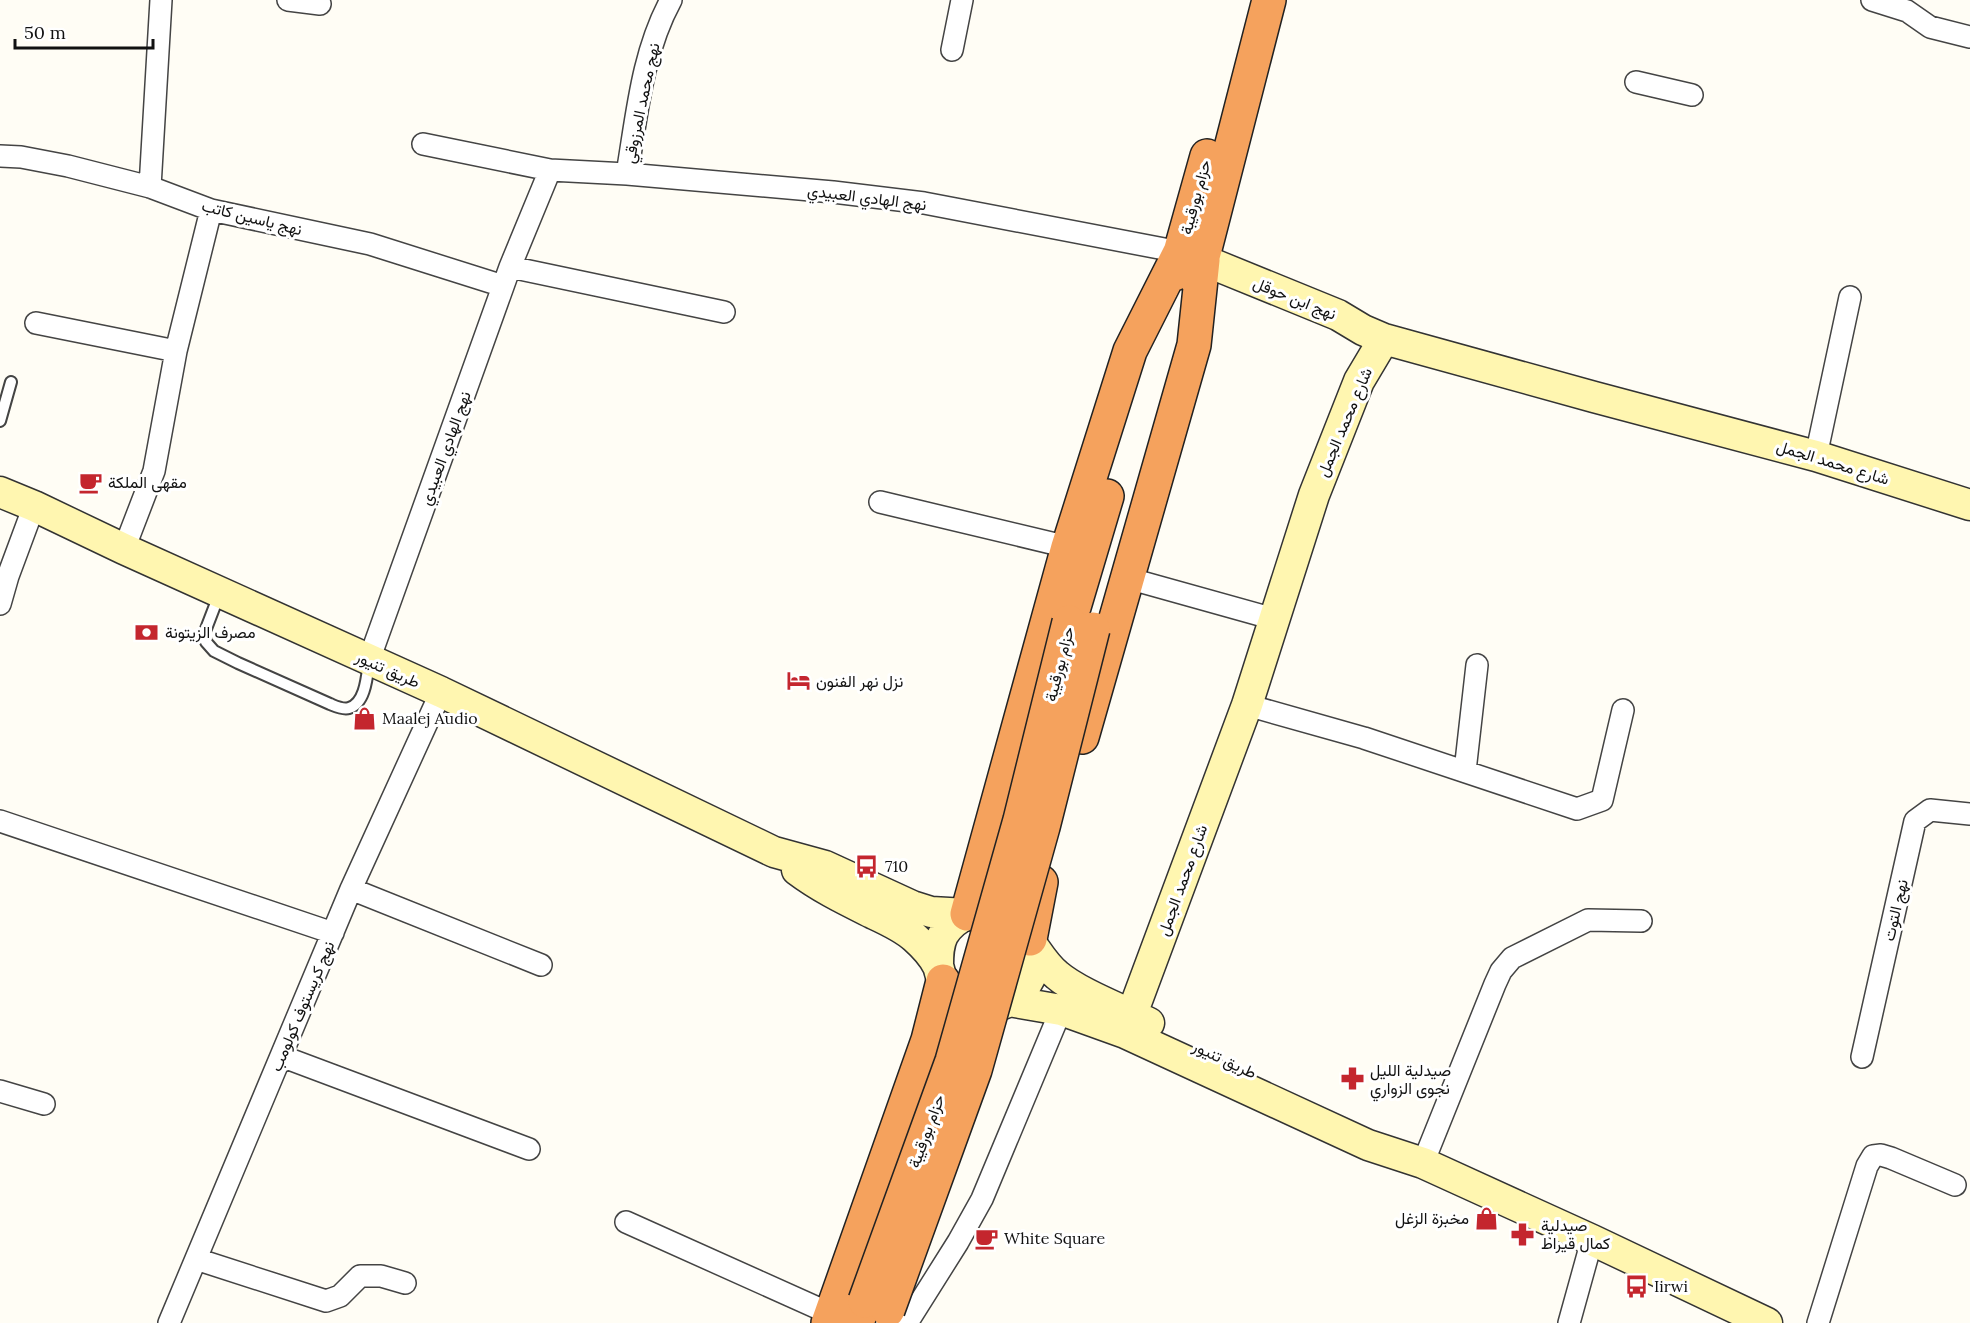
<svg xmlns="http://www.w3.org/2000/svg" width="1970" height="1323" viewBox="0 0 1970 1323" font-family="Lora,Vazirmatn,serif">
<style>
.lines{fill:none;stroke-linecap:round;stroke-linejoin:round}
.lane-casing{stroke:#444;stroke-width:14}
.street-casing{stroke:#444;stroke-width:24}
.secondary-casing{stroke:#333;stroke-width:33}
.highway-casing{stroke:#222;stroke-width:36}
.lane{stroke:#fff;stroke-width:10}
.street{stroke:#fff;stroke-width:21}
.secondary{stroke:#fff6b0;stroke-width:30}
.highway{stroke:#f5a25d;stroke-width:33}
.highway-bridge-casing{stroke:#222;stroke-width:36;stroke-linecap:butt}
.highway-bridge{stroke:#f5a25d;stroke-width:33}
.labels{text-anchor:middle;dominant-baseline:central;stroke-width:6;stroke-linejoin:round;paint-order:stroke}
.street-label{font-size:16px;fill:#111;stroke:#fff}
.poi-label{font-size:16px;fill:#111;stroke:#fff;text-anchor:start}
</style>
<rect width="100%" height="100%" fill="#fffdf5"/>
<g class="lines">
<defs>
<path id="lane" d="M0,421L11,382
M219,595L204,634L206,642L214,651L238,663L330,704C335,706 343,710 349,708C366,703 367,675 369,661"/>
<path id="street" d="M288,0L320,4
M1872,0L1907,11L1930,27L1970,37
M952,50L962,0
M1636,82L1692,95
M423,144L550,170
M0,156L21,157L68,166L150,187L211,210L370,244L503,286
M627,174C637,115 642,53 671,0
M150,187L161,0
M510,267L724,312
M36,323L176,351
M1816,456L1850,297
M880,502L1068,547
M124,549L154,471L176,351L211,210
M1138,581L1274,619
M0,604L8,576L34,506
M369,660L510,267L550,170L627,174L833,192L924,203L1180,252
M1247,705L1364,738L1577,809L1602,800L1623,710
M1465,771L1477,665
M0,821L333,933
M351,889L541,965
M281,1056L529,1149
M1862,1057L1915,821L1930,810L1970,814
M0,1091L44,1104
M1423,1163L1495,984L1501,971L1512,958L1588,920L1641,921
M626,1222L831,1314
M196,1259L326,1301L340,1296L360,1276H381L405,1283
M169,1323L351,889L441,692
M907,1323L958,1242L982,1199L1061,1010
M1569,1323L1592,1240
M1818,1323L1857,1198L1867,1166L1873,1156L1881,1155L1891,1158L1955,1185"/>
<path id="secondary" d="M1203,260L1338,315L1363,330L1384,339
M0,492L34,506L124,549L441,692L774,852L825,866L912,906L931,912L967,914
M797,870C821,888 846,900 872,913C887,920 903,927 915,938C924,946 933,956 938,966C940,971 940,975 942,979C951,999 974,1010 995,1006C1009,1004 1020,994 1027,983C1033,974 1035,963 1034,953C1030,906 966,896 943,935C938,945 938,955 938,966
M1033,946C1040,956 1047,967 1057,975C1078,993 1123,1010 1149,1023
M1009,1001L1061,1010L1125,1033L1368,1145L1423,1163L1592,1240L1767,1323
M1132,1014L1247,705L1314,495L1359,381L1384,339L1594,397L1816,456L1970,505"/>
<path id="highway" d="M1174,274L1207,156
M1197,280L1269,0
M1074,607L1107,496
M1082,737L1194,345L1203,260
M967,914L1068,547L1130,351L1180,252
M1030,939L1041,882
M828,1323L928,1040L943,981
M857,1323L865,1301"/>
</defs>
<!-- lane casing -->
<use href="#lane" class="lane-casing"/>
<!-- street casing -->
<use href="#street" class="street-casing"/>
<!-- secondary casing -->
<use href="#secondary" class="secondary-casing"/>
<!-- highway casing -->
<use href="#highway" class="highway-casing"/>
<!-- lane -->
<use href="#lane" class="lane"/>
<!-- street -->
<use href="#street" class="street"/>
<!-- secondary -->
<use href="#secondary" class="secondary"/>
<!-- highway -->
<use href="#highway" class="highway"/>
<defs>
<path id="highway-bridge" d="M865,1301L952,1061L1020,820L1069,622
M888,1310L975,1070L1043,827L1093,629"/>
</defs>
<!-- highway-bridge casing -->
<use href="#highway-bridge" class="highway-bridge-casing"/>
<!-- highway-bridge -->
<use href="#highway-bridge" class="highway-bridge"/>
</g>
<!-- icons -->
<defs>
<symbol id="cafe-bare" viewBox="-9 -9 18 18"><path d="M-5.5-4.5H6V0H3Q3 3.5 0 3.5H-2.5Q-5.5 3.5-5.5 0ZM3-3.2v2h1.7v-2ZM-6 4.5H4V6H-6Z" fill="#c4262e" stroke="#fff" stroke-width="2.5" paint-order="stroke"/></symbol>
<symbol id="bank-bare" viewBox="-9 -9 18 18"><path d="M-6-4H6V4H-6ZM0-2.3a2.3 2.3 0 1 0 0 4.6a2.3 2.3 0 1 0 0-4.6Z" fill="#c4262e" stroke="#fff" stroke-width="2.5" paint-order="stroke"/></symbol>
<symbol id="hotel-bare" viewBox="-9 -9 18 18"><path d="M-6-4.5h1.5V1H6V5H4.5V3h-9V5H-6ZM-4 0a1.8 1.8 0 1 1 3.6 0ZM.5 0V-2.5h3Q6-2.5 6 0Z" fill="#c4262e" stroke="#fff" stroke-width="2.5" paint-order="stroke"/></symbol>
<symbol id="shop-bare" viewBox="-9 -9 18 18"><path d="M-5-2.5h2.3a2.7 3.5 0 0 1 5.4 0H5L5.5 6h-11ZM-1.5-2.5h3a1.5 2.3 0 0 0-3 0Z" fill="#c4262e" stroke="#fff" stroke-width="2.5" paint-order="stroke"/></symbol>
<symbol id="bus-bare" viewBox="-9 -9 18 18"><path d="M-5-6H5V4H4V6H2V4H-2V6H-4V4H-5ZM-3.5-4V0h7V-4ZM-3.5 1.2v1.5H-2V1.2ZM2 1.2v1.5H3.5V1.2Z" fill="#c4262e" stroke="#fff" stroke-width="2.5" paint-order="stroke"/></symbol>
<symbol id="pharmacy-bare" viewBox="-9 -9 18 18"><path d="M-2-6h4v4h4v4h-4v4h-4v-4h-4v-4h4Z" fill="#c4262e" stroke="#fff" stroke-width="2.5" paint-order="stroke"/></symbol>
</defs>
<g fill-rule="evenodd">
<use href="#cafe-bare" x="74" y="466" width="33" height="33"/>
<use href="#bank-bare" x="130" y="616" width="33" height="33"/>
<use href="#hotel-bare" x="782" y="664" width="33" height="33"/>
<use href="#shop-bare" x="348" y="702" width="33" height="33"/>
<use href="#bus-bare" x="850" y="850" width="33" height="33"/>
<use href="#pharmacy-bare" x="1336" y="1062" width="33" height="33"/>
<use href="#shop-bare" x="1470" y="1202" width="33" height="33"/>
<use href="#pharmacy-bare" x="1506" y="1218" width="33" height="33"/>
<use href="#cafe-bare" x="970" y="1222" width="33" height="33"/>
<use href="#bus-bare" x="1620" y="1270" width="33" height="33"/>
</g>
<g class="labels">
<!-- street labels -->
<g class="street-label">
<text transform="translate(641 103) rotate(-78)">نهج محمد المرزوقي</text>
<text transform="translate(867 197) rotate(7)">نهج الهادي العبيدي</text>
<text transform="translate(1195 197) rotate(-75)">حزام بورقيبة</text>
<text transform="translate(252 217) rotate(14)">نهج ياسين كاتب</text>
<text transform="translate(1295 298) rotate(22)">نهج ابن حوقل</text>
<text transform="translate(1344 422) rotate(-67)">شارع محمد الجمل</text>
<text transform="translate(445 448) rotate(-70)">نهج الهادي العبيدي</text>
<text transform="translate(1833 462) rotate(17)">شارع محمد الجمل</text>
<text transform="translate(1059 664) rotate(-76)">حزام بورقيبة</text>
<text transform="translate(388 669) rotate(24)">طريق تنيور</text>
<text transform="translate(1182 880) rotate(-70)">شارع محمد الجمل</text>
<text transform="translate(1895 910) rotate(-77)">نهج التوت</text>
<text transform="translate(302 1006) rotate(-67)">نهج كريستوف كولومب</text>
<text transform="translate(1225 1059) rotate(25)">طريق تنيور</text>
<text transform="translate(926 1131) rotate(-70)">حزام بورقيبة</text>
</g>
<!-- poi labels -->
<g class="poi-label">
<text x="108" y="482">مقهى الملكة</text>
<text x="165" y="632">مصرف الزيتونة</text>
<text x="816" y="681">نزل نهر الفنون</text>
<text x="382" y="718">Maalej Audio</text>
<text x="885" y="866">710</text>
<text x="1370" y="1070">صيدلية الليل<tspan x="1370" dy="18">نجوى الزواري</tspan></text>
<text x="1469" y="1218" text-anchor="end">مخبزة الزغل</text>
<text x="1541" y="1225">صيدلية<tspan x="1541" dy="18">كمال قيراط</tspan></text>
<text x="1004" y="1238">White Square</text>
<text x="1654" y="1286">Iirwi</text>
</g>
</g>
<!-- scale -->
<path d="M15 39v9h138v-9" fill="none" stroke="#111111" stroke-width="3"/>
<text x="24" y="39" font-size="18" fill="#111111" stroke="#ffffff" stroke-width="4.5" paint-order="stroke">50 m</text>
</svg>
